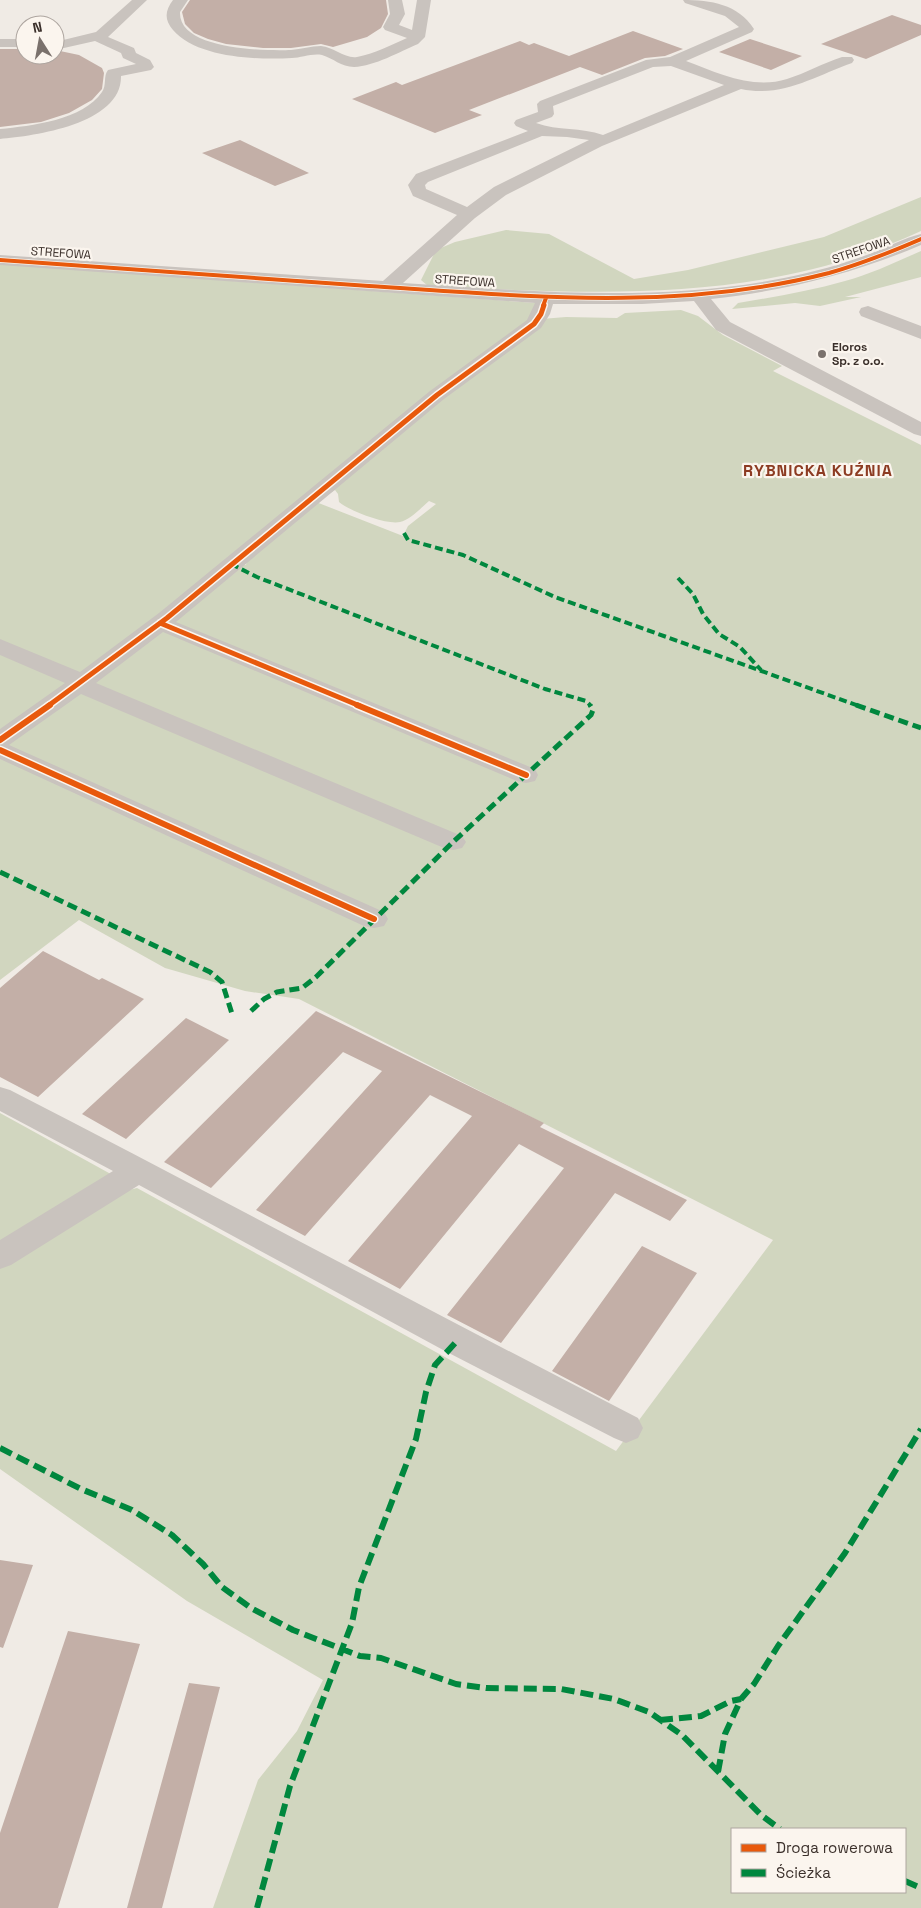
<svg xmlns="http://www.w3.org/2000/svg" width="921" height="1908" viewBox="0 0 921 1908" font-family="'Space Grotesk',sans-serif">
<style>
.green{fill:#d1d6bf;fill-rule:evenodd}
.building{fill:#c3afa7}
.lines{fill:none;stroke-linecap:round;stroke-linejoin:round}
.minor{fill:#c9c3be;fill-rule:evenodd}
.quiet-far2{stroke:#00873e;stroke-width:4;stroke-dasharray:8 4;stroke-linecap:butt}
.quiet-far1{stroke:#00873e;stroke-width:5;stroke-dasharray:10 5;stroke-linecap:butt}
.quiet{stroke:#00873e;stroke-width:6;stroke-dasharray:13 6;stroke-linecap:butt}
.cycleway-far2-casing{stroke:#fbf5ee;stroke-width:5.5}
.cycleway-far1-casing{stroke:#fbf5ee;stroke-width:8}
.cycleway-casing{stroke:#fbf5ee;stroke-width:9}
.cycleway-far2{stroke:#e8590c;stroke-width:4}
.cycleway-far1{stroke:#e8590c;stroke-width:5}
.cycleway{stroke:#e8590c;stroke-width:6}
.poi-dot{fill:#7a716c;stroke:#fbf5ee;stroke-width:2}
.labels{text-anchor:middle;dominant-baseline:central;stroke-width:4.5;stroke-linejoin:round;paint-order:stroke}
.far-street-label{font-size:12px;fill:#3b302b;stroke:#fbf5ee}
.far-poi-label{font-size:12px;font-weight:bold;fill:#3b302b;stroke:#fbf5ee;text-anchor:start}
.far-district-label{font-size:16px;font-weight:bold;letter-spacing:1px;fill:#8c3b22;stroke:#fbf5ee}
</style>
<rect width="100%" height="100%" fill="#f0ebe5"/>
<!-- green -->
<path class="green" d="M921,197V231C762,305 598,294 428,286L421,280L436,250L455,242L506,230L549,234L634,279L688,270L824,237Z
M921,251V277L845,297H861L820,306L795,303L732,309L738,303C774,297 810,291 845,281C871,274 896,262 921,251Z
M0,264L536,303L529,320L566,317L617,318L625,313L681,310L698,316L723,335L782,366L773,371L921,445V1908H213L258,1780L297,1731L323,1680L187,1601L0,1469V1261L129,1190L137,1188L616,1451L773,1240L299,999L245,991L165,968L79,920L0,980ZM335,490L338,494L339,502C350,511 386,525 400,522C410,520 421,508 429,501L436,504L408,526L403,536L316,502L247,560L246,565L228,559ZM732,1829H905V1892H732Z
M0,1113L118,1178L0,1249Z"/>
<!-- building -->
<path class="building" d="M190,0H386L388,14L381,28L367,37L333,47L321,44L291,48H263L226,44L208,39L194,33L185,24L182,12Z
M892,15L921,25V35L866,59L821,44Z
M633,31L683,49L665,56L645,58L602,75L580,67L469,110L482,115L435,133L352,99L396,82L402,85L520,41L529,45L534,43L569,56Z
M750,39L802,56L771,70L719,52Z
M0,49H25V55H55V52L60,51L79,55L102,68L104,73L102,89L92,100L69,113L41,122L0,127Z
M240,140L309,173L275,186L202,153Z
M43,951L99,980L102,978L144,999L38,1097L0,1077V988Z
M316,1011L544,1123L540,1127L687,1200L670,1221L615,1193L501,1343L447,1315L564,1168L519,1144L400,1289L348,1261L472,1116L430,1095L305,1236L256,1210L382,1071L343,1052L211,1188L164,1162Z
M186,1018L229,1040L126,1139L82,1114Z
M642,1246L697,1273L609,1401L552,1371Z
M0,1560L33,1565L3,1648L0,1647Z
M68,1631L140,1644L58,1908H0V1833Z
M189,1683L220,1687L162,1908H127Z"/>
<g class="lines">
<!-- minor -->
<path class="minor" d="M132,0H147L108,37L134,48L136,53L150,60L154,67L151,70L121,76C122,124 35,136 0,139V129C31,126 83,120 102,92C107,85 103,76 108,70L136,64L123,58L121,53L95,41L55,50V42L96,32Z
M173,0H188L180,12C178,50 266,51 291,50C301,49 311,46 321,46C334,47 345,59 357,57C374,54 391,45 407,38L385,30L383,27L390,14L388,0H402L405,14L399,25L412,30L417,0H431L425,37L418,44C399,52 375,66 354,67C341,67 333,58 322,55C312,53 301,58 292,58C257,60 197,58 173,30C164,19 165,11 173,0Z
M683,0C711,0 738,4 754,29L752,32L686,61C718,73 753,90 787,79C806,73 823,63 842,57H852L854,60L852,63C815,76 782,98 741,89L602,146L506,195L475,218L403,283C530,291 658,303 784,278C814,272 844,264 872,253C888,247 904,238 921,234V245C853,274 784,291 711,299L730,322L921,422V436L914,434L716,330L694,301L642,304H553L550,314L541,328L444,399L176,622L535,769L538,775L535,781L526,783L517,781L163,632L96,683L462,836L466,842L462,848L453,850L444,848L81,694L9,745L384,912L388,919L384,926L374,928L364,926L0,759V729L65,683L0,655V639L80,672L159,613L430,391L527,320L535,303L0,265V255L383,281L457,215L413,196L408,185L416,174L528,131L516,126L514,123L516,120L538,112L537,104L540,101L646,60L670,57L739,27L725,16L685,3ZM671,66L724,85L603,135C581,127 558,131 536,123L552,117L554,114L553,106L653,67ZM542,136L567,137L589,140L494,187L467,207L426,189L425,185L428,182Z
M0,39H25V47H0Z
M868,306L921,326V339L861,316L859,312L861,308Z
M0,1087L10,1090C220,1198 428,1310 638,1418L643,1428L638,1438L626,1443L614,1438L445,1351L139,1185L11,1265L0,1269V1240L113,1171L0,1111Z"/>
<!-- quiet-far2 -->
<path class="quiet-far2" d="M404,533L408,540L463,555L555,597L859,706
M231,564L257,577L545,689L586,701L591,706
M678,578L693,594L703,614L719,634L740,647L761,670"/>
<!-- quiet-far1 -->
<path class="quiet-far1" d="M856,705L921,728
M0,872L210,972L222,982L233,1017
M251,1011L264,999L277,992L302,988L316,977L453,842L591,715L593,710L590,705"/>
<!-- quiet -->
<path class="quiet" d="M0,1448L81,1489L132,1510L172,1535L203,1564L222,1587L251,1608L293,1630L360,1656L381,1658L456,1684L486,1688L561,1689L614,1699L649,1712L682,1735L761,1815L780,1829
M660,1720L701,1716L731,1701L741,1699
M718,1772L725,1734L741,1699L754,1684L778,1646L845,1553L921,1429
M905,1881L921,1888
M257,1908L290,1786L352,1623L359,1587L416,1439L426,1392L435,1365L457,1341"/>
<defs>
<path id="cycleway-far2" d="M0,260C123,269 246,277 369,286C523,296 677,312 829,273C861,264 891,252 921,239
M543,306L546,298"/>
<path id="cycleway-far1" d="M160,623L360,706
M48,706L167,618L437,395L534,324L541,314L544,305"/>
<path id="cycleway" d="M357,705L526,775
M0,740L50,705
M0,750L374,919"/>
</defs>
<!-- cycleway-far2 casing -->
<use href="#cycleway-far2" class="cycleway-far2-casing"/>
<!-- cycleway-far1 casing -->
<use href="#cycleway-far1" class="cycleway-far1-casing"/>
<!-- cycleway casing -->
<use href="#cycleway" class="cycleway-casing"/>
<!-- cycleway-far2 -->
<use href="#cycleway-far2" class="cycleway-far2"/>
<!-- cycleway-far1 -->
<use href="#cycleway-far1" class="cycleway-far1"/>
<!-- cycleway -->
<use href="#cycleway" class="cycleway"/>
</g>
<!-- markers -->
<circle class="poi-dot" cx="822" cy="354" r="5"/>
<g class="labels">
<!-- far-street labels -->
<g class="far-street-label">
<text transform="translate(861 250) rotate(-19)">STREFOWA</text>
<text transform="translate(61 253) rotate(4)">STREFOWA</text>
<text transform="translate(465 281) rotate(4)">STREFOWA</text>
</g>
<!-- far-poi labels -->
<g class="far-poi-label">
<text x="832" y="347">Eloros<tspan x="832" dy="14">Sp. z o.o.</tspan></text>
</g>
<!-- far-district labels -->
<g class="far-district-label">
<text x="818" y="470">RYBNICKA KUŹNIA</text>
</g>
</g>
<!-- legend -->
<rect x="731" y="1828" width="175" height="65" fill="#fbf5ee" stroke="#aea6a0"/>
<rect x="741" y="1844" width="25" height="8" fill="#e8590c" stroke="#aea6a0"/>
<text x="776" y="1853" font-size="15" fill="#3b302b">Droga rowerowa</text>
<rect x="741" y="1869" width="25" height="8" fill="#00873e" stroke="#aea6a0"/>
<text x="776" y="1878" font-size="15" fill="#3b302b">Ścieżka</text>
<!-- north arrow -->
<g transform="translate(40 40) rotate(349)"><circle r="24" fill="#fbf5ee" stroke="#aea6a0"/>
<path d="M0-4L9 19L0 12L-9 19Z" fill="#7a716c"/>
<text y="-8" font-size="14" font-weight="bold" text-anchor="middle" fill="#3b302b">N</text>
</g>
</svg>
